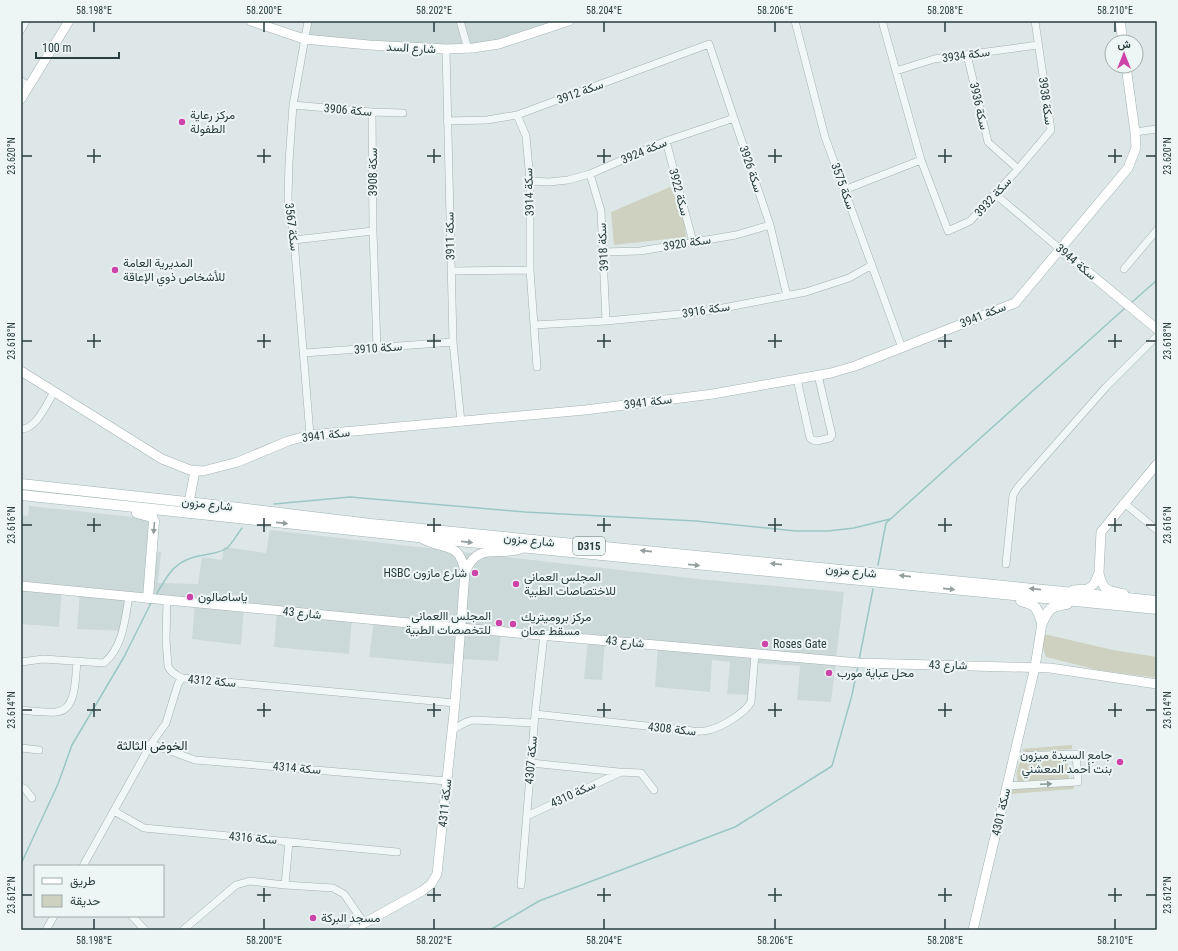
<svg xmlns="http://www.w3.org/2000/svg" width="1178" height="951" viewBox="0 0 1178 951" font-family="'Roboto Condensed',Vazirmatn,sans-serif">
<style>
.built{fill:#ccd9d9}
.green{fill:#ced1bf}
.lines{fill:none;stroke-linecap:round;stroke-linejoin:round}
.stream{stroke:#99c7c4;stroke-width:1.5}
.street-casing{stroke:#a4b1b2;stroke-width:8}
.secondary-casing{stroke:#a4b1b2;stroke-width:10}
.primary-casing{stroke:#9eb3b3;stroke-width:11}
.street{stroke:#f1f6f6;stroke-width:7}
.secondary{stroke:#fff;stroke-width:9}
.primary{stroke:#fff;stroke-width:10}
.oneway{fill:#949e9e}
.oneway2{fill:#8c9a9a}
.ticks{fill:none;stroke:#283d3e;stroke-width:1.5}
.poi-dot{fill:#cc44a7;stroke:#eef5f5;stroke-width:1.5}
.labels{text-anchor:middle;dominant-baseline:central;stroke-width:4;stroke-linejoin:round;paint-order:stroke}
.shield{fill:#eef5f5;stroke:#637475;stroke-width:1}
.shield-label{font-size:11px;font-weight:bold;fill:#283d3e}
.street-label{font-size:12px;fill:#283d3e;stroke:#eef5f5}
.poi-label{font-size:12px;fill:#283d3e;stroke:#eef5f5;text-anchor:start}
.neighbourhood-label{font-size:13px;fill:#1a2d2f;stroke:#eef5f5}
.neatline{fill:none;stroke:#283d3e;stroke-width:1.5}
.ticks-label{font-size:10px;text-anchor:middle;fill:#283d3e}
</style>
<rect width="100%" height="100%" fill="#dee7e8"/>
<!-- built -->
<path class="built" d="M308,21H567L473,48L304,39Z
M29,506L143,518L156,522V551L161,552L158,583L198,584L202,557L222,560L224,547L266,553L270,530L708,580L844,592L831,702L797,700L800,666L754,663L752,695L727,694L730,662L712,660L710,692L655,687L658,646L605,641L602,680L584,679L588,639L501,632L498,661L461,659L462,665L423,662L369,657L374,620L352,618L349,654L274,647L277,611L244,607L241,645L192,639L195,603L129,596L126,631L77,629L80,592L62,590L59,627L21,624V515L28,516Z"/>
<!-- green -->
<path class="green" d="M670,187L683,211L686,237L614,245L611,212Z
M1044,634L1113,650L1157,657V678L1098,670L1046,657L1042,645Z
M1072,745V749L1025,752L1022,749Z
M1067,757L1069,779L1018,782C1015,773 1017,767 1022,759Z
M1074,784V789L1010,794L1012,790L1015,789Z"/>
<g class="lines">
<!-- stream -->
<path class="stream" d="M1131,303L1157,280
M274,504L350,497L525,512L696,521L796,531H828L854,528L890,519
M878,565L886,523L1125,308
M156,595C169,572 176,559 204,555C212,553 220,553 227,548C232,544 238,533 242,528
M859,660L873,589
M21,864L58,784L72,745L124,657L152,601
M490,930L539,901L735,827L832,766L852,695L858,666"/>
<defs>
<path id="street" d="M308,21L293,105L289,162L288,199L294,240L310,435
M460,21L468,49
M795,21L825,137L902,348
M882,21L921,160L948,231L970,221L1018,169L1051,130L1035,21
M21,30L26,21
M446,49L453,342L461,422
M967,55L988,142L1018,169
M896,71L934,59L1038,45
M21,81L29,86
M293,105L372,112L403,113
M372,112L373,231L377,348
M517,115L526,136L530,181V270L537,367
M447,121L487,120L517,115L709,44L770,225L787,296
M1135,132L1157,129
M666,141L693,242
M590,174L601,211L606,321
M530,181L549,182L568,180L590,174L666,141L734,118
M844,190L921,160
M995,194L1060,249
M294,240L373,231
M603,252L640,251L736,235L770,225
M1124,269L1157,230
M451,271L530,270
M534,325L606,321L702,312L806,292L849,278L872,265
M304,353L453,342
M797,379L810,438C815,444 824,439 830,438L832,435L818,375
M21,429C36,430 47,403 54,392
M1124,503L1157,530
M1006,564L1013,495L1018,487L1106,387L1157,336
M167,600L166,640L168,666C170,672 176,675 182,678L455,703
M21,662L43,659L104,663C123,647 125,620 129,596
M21,710C32,711 44,713 56,712C77,711 75,678 77,662
M535,714L693,731C699,731 704,732 709,730C722,727 745,713 751,702L755,654
M452,730C460,726 465,721 474,720L534,723
M151,744L195,760L447,781
M21,748L39,750
M531,763L619,772L641,773L654,790
M1007,786L1078,782L1076,754L1014,756
M21,787L25,789L32,798
M114,811L144,828L397,852
M527,816L619,773
M83,866L151,744L166,723L178,684L182,678
M285,885L289,842
M521,885L535,714L544,635
M132,916L145,930
M46,930L54,916
M183,930L236,885L250,881L285,885L333,888L344,894L364,923"/>
<path id="secondary" d="M251,21L304,39L369,45L446,49L473,48L499,44L569,21
M1120,21L1123,42
M21,99L69,21
M1060,249L1157,329
M21,371L162,459L190,470L203,471L238,462L288,441L310,435L585,410L713,394L831,373L855,366L1015,303L1128,168L1136,148L1135,132L1126,66
M189,502L195,471
M465,572C479,540 497,558 523,548
M1099,573C1103,591 1107,590 1124,594
M21,586L461,628L826,660L859,663L1050,668L1157,684
M1073,590L1088,589L1094,584L1099,573L1101,532L1157,464
M352,930L422,891L431,884L437,874L455,703L465,572C459,540 445,551 423,539
M973,930L1035,667L1042,623"/>
<path id="primary" d="M21,484L205,504L371,524L1157,601
M21,495L437,539L1157,609
M137,513L152,517L154,521L148,598
M1021,601C1037,605 1037,608 1042,623
M1042,623C1048,609 1051,606 1067,604"/>
</defs>
<!-- street casing -->
<use href="#street" class="street-casing"/>
<!-- secondary casing -->
<use href="#secondary" class="secondary-casing"/>
<!-- primary casing -->
<use href="#primary" class="primary-casing"/>
<!-- street -->
<use href="#street" class="street"/>
<!-- secondary -->
<use href="#secondary" class="secondary"/>
<!-- primary -->
<use href="#primary" class="primary"/>
</g>
<!-- one-way arrows -->
<defs><path id="oneway-solid" d="M-6-.8H1V-3.2L6.5 0L1 3.2V.8H-6Z"/></defs>
<g class="oneway">
<use href="#oneway-solid" transform="translate(282 523) rotate(6)"/>
<use href="#oneway-solid" transform="translate(154 528) rotate(95)"/>
<use href="#oneway-solid" transform="translate(467 542) rotate(6)"/>
<use href="#oneway-solid" transform="translate(646 551) rotate(-174)"/>
<use href="#oneway-solid" transform="translate(776 564) rotate(-174)"/>
<use href="#oneway-solid" transform="translate(694 565) rotate(6)"/>
<use href="#oneway-solid" transform="translate(905 576) rotate(-174)"/>
<use href="#oneway-solid" transform="translate(949 589) rotate(6)"/>
<use href="#oneway-solid" transform="translate(1035 589) rotate(-174)"/>
</g>
<use class="oneway2" href="#oneway-solid" transform="translate(1046 784) rotate(-3)"/>
<!-- ticks -->
<path class="ticks" d="M94,22V32M264,22V32M434,22V32M604,22V32M775,22V32M945,22V32M1115,22V32M94,149V163M264,149V163M434,149V163M604,149V163M775,149V163M945,149V163M1115,149V163M22,156H32M87,156H101M257,156H271M427,156H441M597,156H611M768,156H782M938,156H952M1108,156H1122M1146,156H1156M94,334V348M264,334V348M434,334V348M604,334V348M775,334V348M945,334V348M1115,334V348M22,341H32M87,341H101M257,341H271M427,341H441M597,341H611M768,341H782M938,341H952M1108,341H1122M1146,341H1156M94,518V532M264,518V532M434,518V532M604,518V532M775,518V532M945,518V532M1115,518V532M22,525H32M87,525H101M257,525H271M427,525H441M597,525H611M768,525H782M938,525H952M1108,525H1122M1146,525H1156M94,703V717M264,703V717M434,703V717M604,703V717M775,703V717M945,703V717M1115,703V717M22,710H32M87,710H101M257,710H271M427,710H441M597,710H611M768,710H782M938,710H952M1108,710H1122M1146,710H1156M264,888V902M434,888V902M604,888V902M775,888V902M945,888V902M1115,888V902M22,895H32M257,895H271M427,895H441M597,895H611M768,895H782M938,895H952M1108,895H1122M1146,895H1156M94,919V929M264,919V929M434,919V929M604,919V929M775,919V929M945,919V929M1115,919V929"/>
<!-- markers -->
<g class="poi-dot">
<circle cx="182" cy="122" r="4"/>
<circle cx="115" cy="270" r="4"/>
<circle cx="475" cy="573" r="4"/>
<circle cx="516" cy="584" r="4"/>
<circle cx="190" cy="597" r="4"/>
<circle cx="499" cy="623" r="4"/>
<circle cx="513" cy="624" r="4"/>
<circle cx="765" cy="644" r="4"/>
<circle cx="829" cy="673" r="4"/>
<circle cx="1120" cy="762" r="4"/>
<circle cx="313" cy="918" r="4"/>
</g>
<g class="labels">
<!-- shield labels -->
<rect class="shield" x="573" y="537" width="32" height="18" rx="3"/>
<g class="shield-label">
<text x="589" y="546">D315</text>
</g>
<!-- street labels -->
<g class="street-label">
<text transform="translate(411 48) rotate(3)">شارع السد</text>
<text transform="translate(966 55) rotate(-8)">سكة 3934</text>
<text transform="translate(580 92) rotate(-20)">سكة 3912</text>
<text transform="translate(1046 101) rotate(82)">سكة 3938</text>
<text transform="translate(979 106) rotate(77)">سكة 3936</text>
<text transform="translate(348 110) rotate(5)">سكة 3906</text>
<text transform="translate(644 151) rotate(-23)">سكة 3924</text>
<text transform="translate(751 169) rotate(71)">سكة 3926</text>
<text transform="translate(373 172) rotate(-90)">سكة 3908</text>
<text transform="translate(843 186) rotate(70)">سكة 3575</text>
<text transform="translate(529 192) rotate(-92)">سكة 3914</text>
<text transform="translate(679 192) rotate(75)">سكة 3922</text>
<text transform="translate(993 197) rotate(-48)">سكة 3932</text>
<text transform="translate(292 227) rotate(83)">سكة 3567</text>
<text transform="translate(450 236) rotate(-91)">سكة 3911</text>
<text transform="translate(687 243) rotate(-9)">سكة 3920</text>
<text transform="translate(603 247) rotate(-93)">سكة 3918</text>
<text transform="translate(1076 262) rotate(40)">سكة 3944</text>
<text transform="translate(706 310) rotate(-9)">سكة 3916</text>
<text transform="translate(983 315) rotate(-22)">سكة 3941</text>
<text transform="translate(378 348) rotate(-4)">سكة 3910</text>
<text transform="translate(648 402) rotate(-7)">سكة 3941</text>
<text transform="translate(326 435) rotate(-7)">سكة 3941</text>
<text transform="translate(207 504) rotate(6)">شارع مزون</text>
<text transform="translate(529 540) rotate(6)">شارع مزون</text>
<text transform="translate(851 571) rotate(6)">شارع مزون</text>
<text transform="translate(302 613) rotate(6)">شارع 43</text>
<text transform="translate(625 642) rotate(5)">شارع 43</text>
<text transform="translate(948 665) rotate(1)">شارع 43</text>
<text transform="translate(212 681) rotate(5)">سكة 4312</text>
<text transform="translate(672 729) rotate(6)">سكة 4308</text>
<text transform="translate(531 760) rotate(-85)">سكة 4307</text>
<text transform="translate(297 768) rotate(5)">سكة 4314</text>
<text transform="translate(573 794) rotate(-25)">سكة 4310</text>
<text transform="translate(445 803) rotate(-84)">سكة 4311</text>
<text transform="translate(1001 812) rotate(-77)">سكة 4301</text>
<text transform="translate(253 838) rotate(5)">سكة 4316</text>
</g>
<!-- poi labels -->
<g class="poi-label">
<text x="190" y="115">مركز رعاية<tspan x="190" dy="14">الطفولة</tspan></text>
<text x="123" y="263">المديرية العامة<tspan x="123" dy="14">للأشخاص ذوي الإعاقة</tspan></text>
<text x="467" y="573" text-anchor="end">HSBC شارع مازون</text>
<text x="524" y="577">المجلس العماني<tspan x="524" dy="14">للاختصاصات الطبية</tspan></text>
<text x="198" y="597">ياساصالون</text>
<text x="491" y="616" text-anchor="end">المجلس االعمانى<tspan x="491" dy="14">للتخصصات الطبية</tspan></text>
<text x="521" y="617">مركز بروميتريك<tspan x="521" dy="14">مسقط عمان</tspan></text>
<text x="773" y="644">Roses Gate</text>
<text x="837" y="673">محل عباية مورب</text>
<text x="1112" y="755" text-anchor="end">جامع السيدة ميزون<tspan x="1112" dy="14">بنت أحمد المعشني</tspan></text>
<text x="321" y="918">مسجد البركة</text>
</g>
<!-- neighbourhood labels -->
<g class="neighbourhood-label">
<text x="152" y="745">الخوض الثالثة</text>
</g>
</g>
<!-- border -->
<rect width="1178" height="951" fill="none" stroke="#eef5f5" stroke-width="44"/>
<!-- legend -->
<rect x="34" y="865" width="130" height="52" fill="#eef5f5" stroke="#9fabac"/>
<rect x="42" y="878" width="20" height="6" fill="#ffffff" stroke="#9fabac"/>
<text x="70" y="885" font-size="12" fill="#283d3e">طريق</text>
<rect x="42" y="895" width="20" height="12" fill="#ced1bf" stroke="#9fabac"/>
<text x="70" y="905" font-size="12" fill="#283d3e">حديقة</text>
<!-- north arrow -->
<g transform="translate(1124 54)"><circle r="19" fill="#eef5f5" stroke="#9fabac"/>
<path d="M0-3L7 15L0 10L-7 15Z" fill="#cc44a7"/>
<text y="-6" font-size="11" font-weight="bold" text-anchor="middle" fill="#283d3e">ش</text>
</g>
<!-- scale -->
<path d="M36 52v6h83v-6" fill="none" stroke="#283d3e" stroke-width="2"/>
<text x="42" y="52" font-size="12" fill="#283d3e" stroke="#eef5f5" stroke-width="3" paint-order="stroke">100 m</text>
<rect x="22" y="22" width="1134" height="907" class="neatline"/>
<g class="ticks-label">
<text x="94" y="14">58.198°E</text>
<text x="264" y="14">58.200°E</text>
<text x="434" y="14">58.202°E</text>
<text x="604" y="14">58.204°E</text>
<text x="775" y="14">58.206°E</text>
<text x="945" y="14">58.208°E</text>
<text x="1115" y="14">58.210°E</text>
<text transform="translate(11 156) rotate(-90)" y="4">23.620°N</text>
<text transform="translate(1167 156) rotate(-90)" y="4">23.620°N</text>
<text transform="translate(11 341) rotate(-90)" y="4">23.618°N</text>
<text transform="translate(1167 341) rotate(-90)" y="4">23.618°N</text>
<text transform="translate(11 525) rotate(-90)" y="4">23.616°N</text>
<text transform="translate(1167 525) rotate(-90)" y="4">23.616°N</text>
<text transform="translate(11 710) rotate(-90)" y="4">23.614°N</text>
<text transform="translate(1167 710) rotate(-90)" y="4">23.614°N</text>
<text transform="translate(11 895) rotate(-90)" y="4">23.612°N</text>
<text transform="translate(1167 895) rotate(-90)" y="4">23.612°N</text>
<text x="94" y="944">58.198°E</text>
<text x="264" y="944">58.200°E</text>
<text x="434" y="944">58.202°E</text>
<text x="604" y="944">58.204°E</text>
<text x="775" y="944">58.206°E</text>
<text x="945" y="944">58.208°E</text>
<text x="1115" y="944">58.210°E</text>
</g>
</svg>
